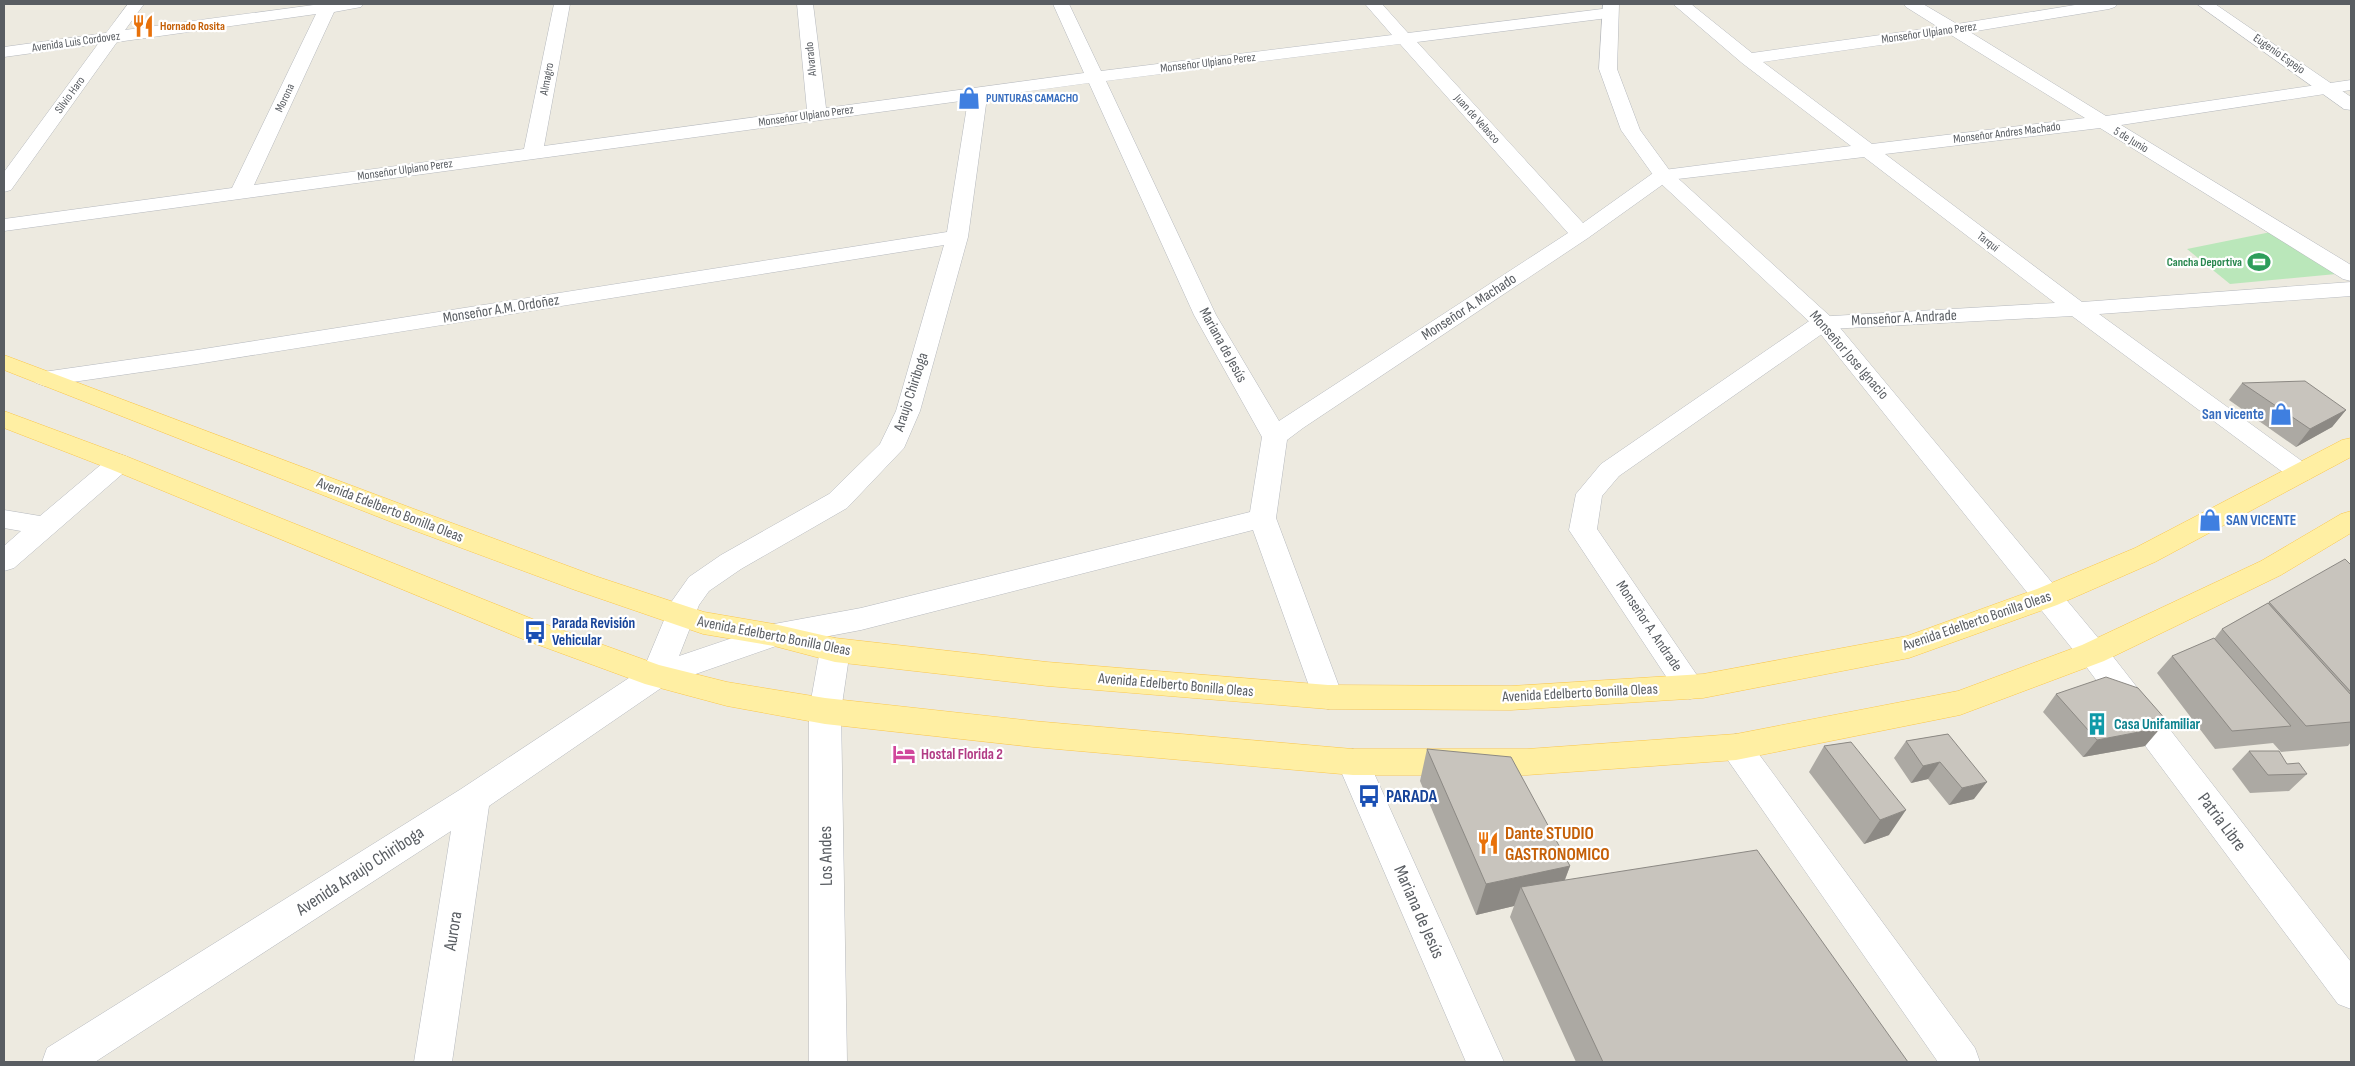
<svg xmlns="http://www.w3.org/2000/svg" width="2355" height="1066" viewBox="0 0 2355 1066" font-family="'Sofia Sans Condensed',sans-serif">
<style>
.green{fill:#bae7ba}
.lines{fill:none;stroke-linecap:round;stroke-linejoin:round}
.minor-casing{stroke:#b6b9be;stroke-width:1}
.tertiary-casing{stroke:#b6b9be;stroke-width:1}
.primary-casing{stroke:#fbc74b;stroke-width:1}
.minor{fill:#fff;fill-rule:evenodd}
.tertiary{fill:#fff;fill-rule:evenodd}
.primary{fill:#ffefa3;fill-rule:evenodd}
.wall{fill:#aca9a3}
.shaded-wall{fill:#8c8984}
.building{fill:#c8c4bd;stroke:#8c8984}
.labels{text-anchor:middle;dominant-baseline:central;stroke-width:4.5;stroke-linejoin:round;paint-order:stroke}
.far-food-label{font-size:12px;font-weight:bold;fill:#c56008;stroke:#fff;text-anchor:start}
.far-street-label{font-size:12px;fill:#595d62;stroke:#fff}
.far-shop-label{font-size:12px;font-weight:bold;fill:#366cbe;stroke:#fff;text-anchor:start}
.far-leisure-label{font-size:12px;font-weight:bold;fill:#27864d;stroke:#fff;text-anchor:end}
.street-label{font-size:15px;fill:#595d62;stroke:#fff}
.shop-label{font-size:15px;font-weight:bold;fill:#366cbe;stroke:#fff;text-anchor:end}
.transit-label{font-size:15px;font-weight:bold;fill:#164399;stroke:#fff;text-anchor:start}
.culture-label{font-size:15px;font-weight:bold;fill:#0d838f;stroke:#fff;text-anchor:start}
.hotel-label{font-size:15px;font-weight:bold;fill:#b23c85;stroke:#fff;text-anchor:start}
.near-transit-label{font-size:18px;font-weight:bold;fill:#164399;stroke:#fff;text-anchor:start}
.near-street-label{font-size:18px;fill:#595d62;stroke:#fff}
.near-food-label{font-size:18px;font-weight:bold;fill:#c56008;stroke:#fff;text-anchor:start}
</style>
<rect width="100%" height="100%" fill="#edeae0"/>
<!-- green -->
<path class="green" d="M2271,232L2336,274L2230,284L2187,249Z"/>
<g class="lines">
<defs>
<path id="minor" d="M128,4H144L125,30L321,4H363L361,7L334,12L254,185L524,149L554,4H570L544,146L807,110L797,4H813L826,108L1084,73L1053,4H1069L1101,71L1392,35L1365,4H1382L1408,33L1610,8L1616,9L1618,13L1616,17L1417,42L1583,223L1656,171L1851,146L1742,63L1673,4H1691L1752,53L1938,27L1906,7L1904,4H1923L1957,24L2081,4H2117L2115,7L2109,9L1970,32L2106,116L2351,80V90L2121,125L2351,265V281L2343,279L2100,128L1885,154L2082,302L2351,282V296L2099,314L2310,467L2314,473L2310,479L2301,482L2292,479L2072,316L1829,329L1619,476L1602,496L1597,529L1705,687L1701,696L1690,699L1679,696L1569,530L1576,494L1601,464L1815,317L2055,303L1864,157L1669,180L1588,238L1303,428L1287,440L1276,518L1343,697L1339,706L1328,709L1317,706L1313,697L1253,530L861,630L776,646L667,684L489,806L452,1062H414L451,831L95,1062H42L47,1048L461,789L644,668L672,601L689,577L721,555L829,494L880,444L896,411L944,245L197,364L45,386L36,383L33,378L36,373L197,350L947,232L968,100L4,231V219L232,188L316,14L117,42L11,190L4,192V172L98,44L4,57V47L106,33ZM1951,35L2085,118L1872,144L1763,62ZM1400,44L1568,233L1279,421L1216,315L1106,81ZM1089,83L1194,315L1262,437L1250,512L861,608L774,624L679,656L699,605L709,591L741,569L847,508L904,448L920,411L968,237L987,97Z
M119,454L128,457L132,463L128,469L14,568L4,571V546L21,531L4,528V510L40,516L110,457Z
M835,638L846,642L850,650L841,711L847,1062H809V711L820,650L824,642Z
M2093,641L2104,645L2351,962V1009L2338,1004L2082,661L2078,653L2082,645Z
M1736,734L1747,738L1975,1048L1980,1062H1938L1725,756L1720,747L1725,738Z
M1353,749L1364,753L1369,762L1504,1062H1466L1337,762L1342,753Z"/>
<path id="tertiary" d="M1603,4H1619L1617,69L1640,130L1670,171L1831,317L2104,645L2108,653L2104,661L2093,665L2082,661L1815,327L1656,179L1621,130L1599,69Z
M2197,4H2215L2351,97V110L2344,109Z"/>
<path id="primary" d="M4,355L414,509L595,576L704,612L774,624L835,638L1047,662L1328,685L1511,686L1703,674L1907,636L2037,589L2135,548L2342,440L2351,438V457L2155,562L2057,605L1909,658L1703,698L1511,710L1328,709L1047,686L835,662L774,646L703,634L575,590L394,523L4,370Z
M4,411L128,457L545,624L659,665L727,682L825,698L1033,721L1353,749H1527L1736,734L1958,691L2082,645L2261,561L2341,514L2351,511V533L2281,575L2104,661L1960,715L1736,760L1527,775H1353L1033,747L825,724L727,706L645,684L525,640L110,469L4,428Z"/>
</defs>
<!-- minor casing -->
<use href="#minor" class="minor-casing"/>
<!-- tertiary casing -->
<use href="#tertiary" class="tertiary-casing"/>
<!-- primary casing -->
<use href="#primary" class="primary-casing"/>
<!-- minor -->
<use href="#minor" class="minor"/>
<!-- tertiary -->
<use href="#tertiary" class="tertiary"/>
<!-- primary -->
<use href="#primary" class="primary"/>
</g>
<!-- wall -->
<path class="wall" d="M2242,383L2346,410L2332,427L2296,447L2229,400Z
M2351,565V742L2348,746L2281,752L2273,743L2215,749L2157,673L2172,656L2214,639L2222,629L2267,604L2269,602Z
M2056,694L2167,721L2145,746L2083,757L2043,712Z
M1948,734L1974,799L1949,805L1928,779L1911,783L1894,758L1906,741Z
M1851,742L1889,835L1864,844L1809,772L1824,746Z
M1427,749L1570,866L1565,880L1908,1062H1576L1510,917L1514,906L1476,915L1420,781Z
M2249,751L2287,764L2307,774L2289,791L2250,793L2232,769Z"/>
<!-- shaded-wall -->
<path class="shaded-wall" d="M2346,410L2332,427L2296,447L2310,429Z
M2160,728L2145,746L2083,757L2097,740Z
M1940,762L1928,779L1911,783L1923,766Z
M1987,782L1974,799L1949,805L1962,788Z
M1906,810L1889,835L1864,844L1880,820Z
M1570,866L1558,897L1521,887L1514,906L1476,915L1486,884Z"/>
<!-- building -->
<path class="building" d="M2305,381L2346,410L2310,429L2242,383Z
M2345,559L2351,565V692L2269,602Z
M2268,603L2351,695V722L2306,726L2222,629Z
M2214,638L2291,726L2232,731L2172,656Z
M2106,677L2138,688L2167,721L2152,719L2160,728L2097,740L2056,694Z
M1948,734L1987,782L1962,788L1940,762L1923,766L1906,741Z
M1851,742L1906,810L1880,820L1824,746Z
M1427,749L1511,757L1570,866L1486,884Z
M2249,751H2279L2287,764L2299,763L2307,774L2268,775Z
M1757,850L1908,1062H1603L1521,887Z"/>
<!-- icons -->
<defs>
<symbol id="restaurant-bare" viewBox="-9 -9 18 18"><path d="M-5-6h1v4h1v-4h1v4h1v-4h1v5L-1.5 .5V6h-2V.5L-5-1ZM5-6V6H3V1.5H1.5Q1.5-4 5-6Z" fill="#e8710a" stroke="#fff" stroke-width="2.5" paint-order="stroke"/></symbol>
<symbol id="shop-bare" viewBox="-9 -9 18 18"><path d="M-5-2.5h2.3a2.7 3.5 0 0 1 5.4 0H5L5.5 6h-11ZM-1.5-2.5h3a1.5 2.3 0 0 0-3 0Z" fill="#3f7fe0" stroke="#fff" stroke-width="2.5" paint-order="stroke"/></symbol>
<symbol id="stadium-bare" viewBox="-9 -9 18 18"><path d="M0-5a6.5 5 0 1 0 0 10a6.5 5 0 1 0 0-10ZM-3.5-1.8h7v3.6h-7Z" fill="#2e9e5b" stroke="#fff" stroke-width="2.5" paint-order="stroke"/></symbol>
<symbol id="bus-bare" viewBox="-9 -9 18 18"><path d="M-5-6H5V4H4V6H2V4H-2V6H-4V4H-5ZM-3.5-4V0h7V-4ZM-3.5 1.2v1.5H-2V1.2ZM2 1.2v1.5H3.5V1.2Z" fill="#1a4fb4" stroke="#fff" stroke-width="2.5" paint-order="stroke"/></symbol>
<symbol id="building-bare" viewBox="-9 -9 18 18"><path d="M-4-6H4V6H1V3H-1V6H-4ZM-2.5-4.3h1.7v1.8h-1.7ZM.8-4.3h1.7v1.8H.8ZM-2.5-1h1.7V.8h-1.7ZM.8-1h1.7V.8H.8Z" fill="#0f9aa8" stroke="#fff" stroke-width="2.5" paint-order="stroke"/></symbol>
<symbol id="hotel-bare" viewBox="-9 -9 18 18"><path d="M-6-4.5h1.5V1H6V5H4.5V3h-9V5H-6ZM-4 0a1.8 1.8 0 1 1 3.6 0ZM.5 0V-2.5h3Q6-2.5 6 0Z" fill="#d1479c" stroke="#fff" stroke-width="2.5" paint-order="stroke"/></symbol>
</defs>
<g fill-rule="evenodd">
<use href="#restaurant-bare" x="127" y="10" width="32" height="32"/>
<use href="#shop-bare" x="953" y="82" width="32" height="32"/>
<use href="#stadium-bare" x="2243" y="246" width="32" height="32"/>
<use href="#shop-bare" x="2265" y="398" width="32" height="32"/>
<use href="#shop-bare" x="2194" y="504" width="32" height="32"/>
<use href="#bus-bare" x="519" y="616" width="32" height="32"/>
<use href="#building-bare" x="2081" y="708" width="32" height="32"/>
<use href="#hotel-bare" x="888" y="738" width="32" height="32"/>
<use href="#bus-bare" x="1353" y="780" width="32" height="32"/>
<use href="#restaurant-bare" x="1472" y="827" width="32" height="32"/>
</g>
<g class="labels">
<!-- far-food labels -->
<g class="far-food-label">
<text x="160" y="26">Hornado Rosita</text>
</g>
<!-- far-street labels -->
<g class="far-street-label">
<text transform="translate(1929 33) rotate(-8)">Monseñor Ulpiano Perez</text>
<text transform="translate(76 42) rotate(-8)">Avenida Luis Cordovez</text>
<text transform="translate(2279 54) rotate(35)">Eugenio Espejo</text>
<text transform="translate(811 59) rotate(-96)">Alvarado</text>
<text transform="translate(1208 63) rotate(-7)">Monseñor Ulpiano Perez</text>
<text transform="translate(547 79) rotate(-79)">Almagro</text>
<text transform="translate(70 95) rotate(-54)">Silvio Haro</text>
<text transform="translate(285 98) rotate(-65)">Morona</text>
<text transform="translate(806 116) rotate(-8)">Monseñor Ulpiano Perez</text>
<text transform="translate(1477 119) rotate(48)">Juan de Velasco</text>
<text transform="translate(2007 133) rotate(-7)">Monseñor Andres Machado</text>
<text transform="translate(2131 140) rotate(31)">5 de Junio</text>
<text transform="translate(405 170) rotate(-8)">Monseñor Ulpiano Perez</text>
<text transform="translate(1988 242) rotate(38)">Tarqui</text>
</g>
<!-- far-shop labels -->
<g class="far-shop-label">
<text x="986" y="98">PUNTURAS CAMACHO</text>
</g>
<!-- far-leisure labels -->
<g class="far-leisure-label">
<text x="2242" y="262">Cancha Deportiva</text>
</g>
<!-- street labels -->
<g class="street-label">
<text transform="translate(1469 307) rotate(-33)">Monseñor A. Machado</text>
<text transform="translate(501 309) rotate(-9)">Monseñor A.M. Ordoñez</text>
<text transform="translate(1904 318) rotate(-3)">Monseñor A. Andrade</text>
<text transform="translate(1223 345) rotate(61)">Mariana de Jesús</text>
<text transform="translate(1849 355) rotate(49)">Monseñor Jose Ignacio</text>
<text transform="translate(911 392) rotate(-72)">Araujo Chiriboga</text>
<text transform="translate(390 510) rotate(21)">Avenida Edelberto Bonilla Oleas</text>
<text transform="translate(1977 621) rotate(-19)">Avenida Edelberto Bonilla Oleas</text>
<text transform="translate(1649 626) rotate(56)">Monseñor A. Andrade</text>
<text transform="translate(774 636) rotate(11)">Avenida Edelberto Bonilla Oleas</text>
<text transform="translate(1176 685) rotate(5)">Avenida Edelberto Bonilla Oleas</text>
<text transform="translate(1580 693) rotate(-3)">Avenida Edelberto Bonilla Oleas</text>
</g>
<!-- shop labels -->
<g class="shop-label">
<text x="2264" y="414">San vicente</text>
<text x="2226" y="520" text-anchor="start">SAN VICENTE</text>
</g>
<!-- transit labels -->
<g class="transit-label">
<text x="552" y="623">Parada Revisión<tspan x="552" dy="17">Vehicular</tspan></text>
</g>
<!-- culture labels -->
<g class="culture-label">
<text x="2114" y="724">Casa Unifamiliar</text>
</g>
<!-- hotel labels -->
<g class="hotel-label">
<text x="921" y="754">Hostal Florida 2</text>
</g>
<!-- near-transit labels -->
<g class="near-transit-label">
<text x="1386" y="796">PARADA</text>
</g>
<!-- near-street labels -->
<g class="near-street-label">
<text transform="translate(2222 822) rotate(53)">Patria Libre</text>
<text transform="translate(826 856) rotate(-91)">Los Andes</text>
<text transform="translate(360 871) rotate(-33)">Avenida Araujo Chiriboga</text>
<text transform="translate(1419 912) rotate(66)">Mariana de Jesús</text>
<text transform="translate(453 931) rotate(-81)">Aurora</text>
</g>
<!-- near-food labels -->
<g class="near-food-label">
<text x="1505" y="833">Dante STUDIO<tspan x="1505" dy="21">GASTRONOMICO</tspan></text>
</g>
</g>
<!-- border -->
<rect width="2355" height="1066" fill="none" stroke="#595d62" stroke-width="10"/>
</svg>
